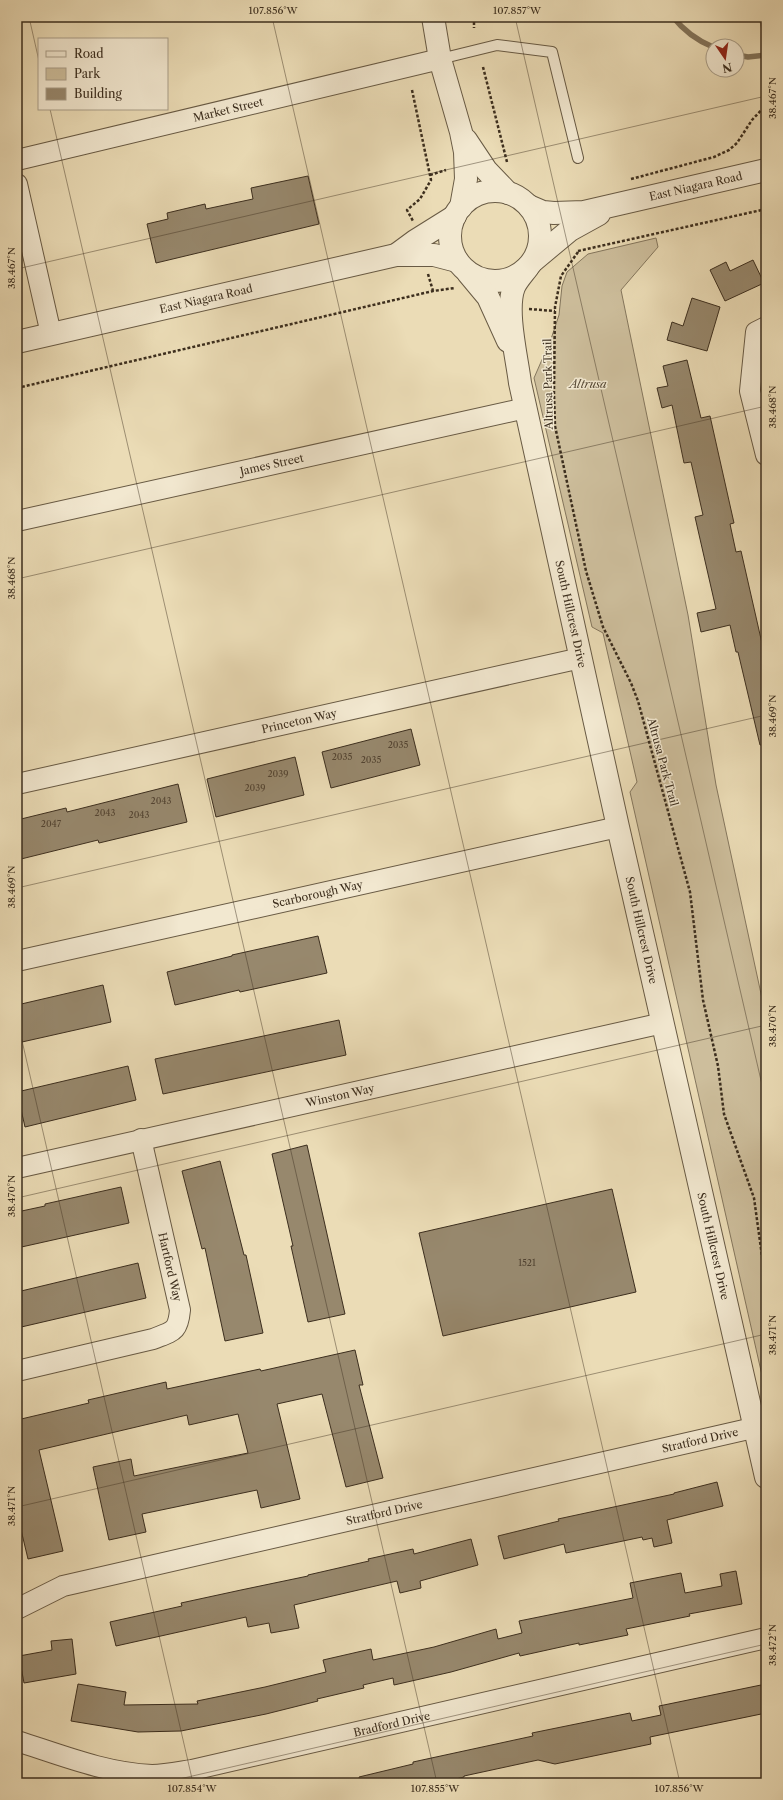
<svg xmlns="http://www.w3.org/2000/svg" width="783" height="1800" viewBox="0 0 783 1800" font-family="'Libre Caslon Text',serif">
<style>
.green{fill:#cdbe9c;stroke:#84765d}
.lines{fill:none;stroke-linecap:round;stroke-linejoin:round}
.stream{stroke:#82735a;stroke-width:5.5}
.building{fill:#97886d;stroke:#3c2e1e}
.service-casing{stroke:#685a44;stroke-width:12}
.minor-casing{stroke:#685a44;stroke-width:22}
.tertiary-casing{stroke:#685a44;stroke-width:24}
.path{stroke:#3c2e1e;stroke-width:2.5;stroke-dasharray:3 2;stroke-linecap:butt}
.service{stroke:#f2e8d0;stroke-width:10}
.minor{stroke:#f2e8d0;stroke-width:20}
.tertiary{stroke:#f2e8d0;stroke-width:22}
.ticks{fill:none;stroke:#3c2e1e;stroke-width:1;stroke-opacity:0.45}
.labels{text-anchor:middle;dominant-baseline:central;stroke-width:3;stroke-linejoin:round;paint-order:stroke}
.number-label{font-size:9px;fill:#534432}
.street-label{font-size:11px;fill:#3c2e1e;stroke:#f2e8d0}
.park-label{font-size:11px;font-style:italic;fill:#594b37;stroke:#f2e8d0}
.neatline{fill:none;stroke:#3c2e1e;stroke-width:1.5}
.ticks-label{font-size:10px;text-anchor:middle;fill:#3c2e1e}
</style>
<rect width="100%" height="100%" fill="#ebdcb6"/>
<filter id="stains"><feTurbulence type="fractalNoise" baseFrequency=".005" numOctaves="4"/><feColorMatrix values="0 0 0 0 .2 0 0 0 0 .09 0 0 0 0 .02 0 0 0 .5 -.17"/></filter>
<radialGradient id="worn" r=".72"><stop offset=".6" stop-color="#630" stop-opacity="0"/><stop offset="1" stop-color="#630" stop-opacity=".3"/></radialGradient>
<!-- green -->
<path class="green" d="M656,238L658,247L621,290L688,615L716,785L766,1017V1393L630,792L637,782L603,633L592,627L534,378L551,339L559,315L562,286L567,272L588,254Z"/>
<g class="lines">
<!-- stream -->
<path class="stream" d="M673,17C684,31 696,40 713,47
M737,55L748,57L766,55"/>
</g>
<!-- building -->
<path class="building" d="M308,176L319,224L156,263L147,224L168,219L167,213L205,204L206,209L253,199L251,188Z
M753,260L764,283L725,301L710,270L726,262L730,271Z
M692,298L720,307L707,351L667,340L672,322L683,326Z
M687,360L701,418L710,416L734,523L730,524L736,552L741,551L766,661V745H760L738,652H736L730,625L701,632L697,613L716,609L695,517L703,515L691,462L684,463L672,405L662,408L657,388L668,386L663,366Z
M411,729L420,765L331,788L322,752Z
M295,757L304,795L216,817L207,779Z
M178,784L187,822L99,843L98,840L17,860V820L66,808L67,812Z
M318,936L327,973L240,992L239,990L175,1005L167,972L232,956V955Z
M103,985L111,1022L22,1042L17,1020V1005Z
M339,1020L346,1055L163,1094L155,1059Z
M128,1066L136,1100L25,1127L17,1092Z
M307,1145L345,1314L308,1322L291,1246H293L272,1154Z
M220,1161L244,1255H246L263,1333L225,1341L205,1248L202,1249L182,1171Z
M121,1187L129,1223L17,1248V1212L45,1206V1204Z
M612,1189L636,1292L443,1336L419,1233Z
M138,1263L146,1298L17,1328V1292Z
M355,1350L363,1385H359L383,1478L346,1487L322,1394L277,1404L300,1499L261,1508L257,1490L142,1514L146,1532L109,1540L93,1467L131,1459L134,1476L248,1453L238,1414L189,1425L187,1415L39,1450L63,1551L28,1559L17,1513V1420L89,1403L88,1400L166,1382L167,1389L260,1369L261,1371Z
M717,1482L723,1506L667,1520L672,1543L654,1547L652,1538L643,1540L642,1537L566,1553L564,1544L504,1559L498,1536L559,1521L558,1519L674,1494V1493Z
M471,1539L478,1565L420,1581L421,1588L400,1593L397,1581L294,1605L299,1628L271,1633L269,1623L248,1627L246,1617L116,1646L110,1622L182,1606L181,1603L241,1590L308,1576V1575L369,1561L368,1559L413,1549L414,1554Z
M736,1571L742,1604L689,1614L690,1616L626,1629L628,1635L579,1645V1643L520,1656L519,1653L451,1672L394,1685L393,1678L363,1685L364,1688L317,1699L318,1701L266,1714L181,1731L138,1732L71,1721L78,1684L126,1692L124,1705L198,1704L197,1701L265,1687L326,1672L323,1660L371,1649L373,1660L434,1647L496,1629L498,1639L522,1633L519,1621L633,1598L630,1583L681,1573L685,1593L722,1586L720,1574Z
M72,1639L76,1674L24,1683L19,1656L52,1650L51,1641Z
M761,1685L766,1713L650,1737L651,1744L555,1764L538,1760L464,1776V1777L440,1783H360L359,1777L413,1764V1762L533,1736L532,1733L630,1713L632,1721L661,1715L659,1706Z"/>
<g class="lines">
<defs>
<path id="service" d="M440,59L497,45L552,52L578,158"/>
<g id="minor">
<path id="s1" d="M17,160L440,59"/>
<path d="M17,184L51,334"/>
<path d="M766,327L756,332L750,391L766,455"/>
<path id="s2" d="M17,521L526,408"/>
<path id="s3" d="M17,784L581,658"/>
<path id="s4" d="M17,961L618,827"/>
<path id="s5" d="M17,1168L663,1023"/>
<path d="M17,1371L153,1339C173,1331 178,1332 180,1310L141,1139"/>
<path id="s6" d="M17,1609L63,1586L766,1425"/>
<path id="s7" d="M17,1741C61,1755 105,1773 152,1775C165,1775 179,1772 192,1770L766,1638"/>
</g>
<g id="tertiary">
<path d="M433,17L440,59L461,132L465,152L466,179L461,207"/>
<path d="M466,140L486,170L508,193"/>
<circle cx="495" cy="236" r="45"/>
<path id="s8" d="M529,206L543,212L554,213L584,212L766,170"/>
<path d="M396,255L415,241L455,216"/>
<path d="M534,260L570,230L599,214"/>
<path id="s9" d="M528,267C523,274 517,280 514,287C505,310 517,358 520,383L618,827L766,1477"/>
<path d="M468,273L488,297L508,341"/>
<path id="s10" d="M17,342L396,255H434L457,261"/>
</g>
</defs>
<!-- service casing -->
<use href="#service" class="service-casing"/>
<!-- minor casing -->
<use href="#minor" class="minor-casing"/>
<!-- tertiary casing -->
<use href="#tertiary" class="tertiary-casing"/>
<!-- path -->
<path class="path" d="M474,17V28
M483,67L507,162
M412,90L431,180L420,199L407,210L413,221
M430,175L446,170
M631,179L714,157L729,150L737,143L752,120L766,105
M578,251L766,209
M578,252L561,276L555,307L554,393L555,426L586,571L603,627L631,683L638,701L690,892L703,1000L718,1066L724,1114L754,1198L766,1285
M428,274L433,291
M529,309L555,311
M17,388L433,291L455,288"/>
<!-- service -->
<use href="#service" class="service"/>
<!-- minor -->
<use href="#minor" class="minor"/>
<!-- tertiary -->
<use href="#tertiary" class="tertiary"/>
</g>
<!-- ticks -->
<path class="ticks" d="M29,17L39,61M272,17L680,1783M515,17L766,1102M759,17L766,49M50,109L437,1783M17,269L766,96M17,579L766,406M17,888L766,715M17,1019L193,1783M17,1198L766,1025M17,1507L766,1334M162,1783L766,1644"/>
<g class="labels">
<!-- number labels -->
<g class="number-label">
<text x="398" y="744">2035</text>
<text x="342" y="756">2035</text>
<text x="371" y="759">2035</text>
<text x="278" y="773">2039</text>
<text x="255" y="787">2039</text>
<text x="161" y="800">2043</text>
<text x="105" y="812">2043</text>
<text x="139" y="814">2043</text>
<text x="51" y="823">2047</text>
<text x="527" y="1262">1521</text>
</g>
<!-- street labels -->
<g class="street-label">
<text stroke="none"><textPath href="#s1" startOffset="217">Market Street</textPath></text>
<text stroke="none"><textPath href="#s8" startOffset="171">East Niagara Road</textPath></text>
<text stroke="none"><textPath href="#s10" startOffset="194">East Niagara Road</textPath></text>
<text transform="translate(548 384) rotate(-91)">Altrusa Park Trail</text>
<text stroke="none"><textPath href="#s2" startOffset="261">James Street</textPath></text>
<text stroke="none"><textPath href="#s9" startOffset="358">South Hillcrest Drive</textPath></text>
<text stroke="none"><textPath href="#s3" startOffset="289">Princeton Way</textPath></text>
<text transform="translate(663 762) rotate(75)">Altrusa Park Trail</text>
<text stroke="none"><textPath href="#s4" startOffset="308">Scarborough Way</textPath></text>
<text stroke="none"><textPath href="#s9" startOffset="682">South Hillcrest Drive</textPath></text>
<text stroke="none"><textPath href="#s5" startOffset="331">Winston Way</textPath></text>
<text stroke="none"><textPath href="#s9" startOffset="1006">South Hillcrest Drive</textPath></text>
<text transform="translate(170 1267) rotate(77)">Hartford Way</text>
<text stroke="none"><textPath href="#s6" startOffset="705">Stratford Drive</textPath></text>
<text stroke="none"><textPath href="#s6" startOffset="381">Stratford Drive</textPath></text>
<text stroke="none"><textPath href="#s7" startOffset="385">Bradford Drive</textPath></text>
</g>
<!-- park labels -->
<g class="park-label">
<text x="588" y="384">Altrusa</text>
</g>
</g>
<!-- margin -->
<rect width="783" height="1800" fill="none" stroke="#ebdcb6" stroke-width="44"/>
<!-- legend -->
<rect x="38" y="38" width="130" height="72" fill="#f2e8d0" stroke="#a99e89"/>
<rect x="46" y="51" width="20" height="6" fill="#f2e8d0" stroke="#a99e89"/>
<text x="74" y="58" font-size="12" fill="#3c2e1e">Road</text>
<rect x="46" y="68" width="20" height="12" fill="#cdbe9c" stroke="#a99e89"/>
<text x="74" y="78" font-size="12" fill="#3c2e1e">Park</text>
<rect x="46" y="88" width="20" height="12" fill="#97886d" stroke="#a99e89"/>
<text x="74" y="98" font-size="12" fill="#3c2e1e">Building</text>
<!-- north arrow -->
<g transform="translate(725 58) rotate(167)"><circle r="19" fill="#f2e8d0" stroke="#a99e89"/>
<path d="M0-3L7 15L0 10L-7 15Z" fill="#8f2418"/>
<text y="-6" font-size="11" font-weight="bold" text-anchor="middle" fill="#3c2e1e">N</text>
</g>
<rect x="22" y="22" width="739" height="1756" class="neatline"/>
<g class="ticks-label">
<text x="273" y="14">107.856°W</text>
<text x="517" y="14">107.857°W</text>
<text transform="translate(772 98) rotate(-90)" y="4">38.467°N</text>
<text transform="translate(11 268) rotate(-90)" y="4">38.467°N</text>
<text transform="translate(772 407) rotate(-90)" y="4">38.468°N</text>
<text transform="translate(11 578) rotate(-90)" y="4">38.468°N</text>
<text transform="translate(772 716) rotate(-90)" y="4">38.469°N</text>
<text transform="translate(11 887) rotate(-90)" y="4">38.469°N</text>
<text transform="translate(772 1026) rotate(-90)" y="4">38.470°N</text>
<text transform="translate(11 1196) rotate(-90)" y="4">38.470°N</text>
<text transform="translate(772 1335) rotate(-90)" y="4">38.471°N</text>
<text transform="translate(11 1506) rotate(-90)" y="4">38.471°N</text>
<text transform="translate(772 1645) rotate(-90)" y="4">38.472°N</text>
<text x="192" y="1792">107.854°W</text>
<text x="435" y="1792">107.855°W</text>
<text x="679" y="1792">107.856°W</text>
</g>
<rect width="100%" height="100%" filter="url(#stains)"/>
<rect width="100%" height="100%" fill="url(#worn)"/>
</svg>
